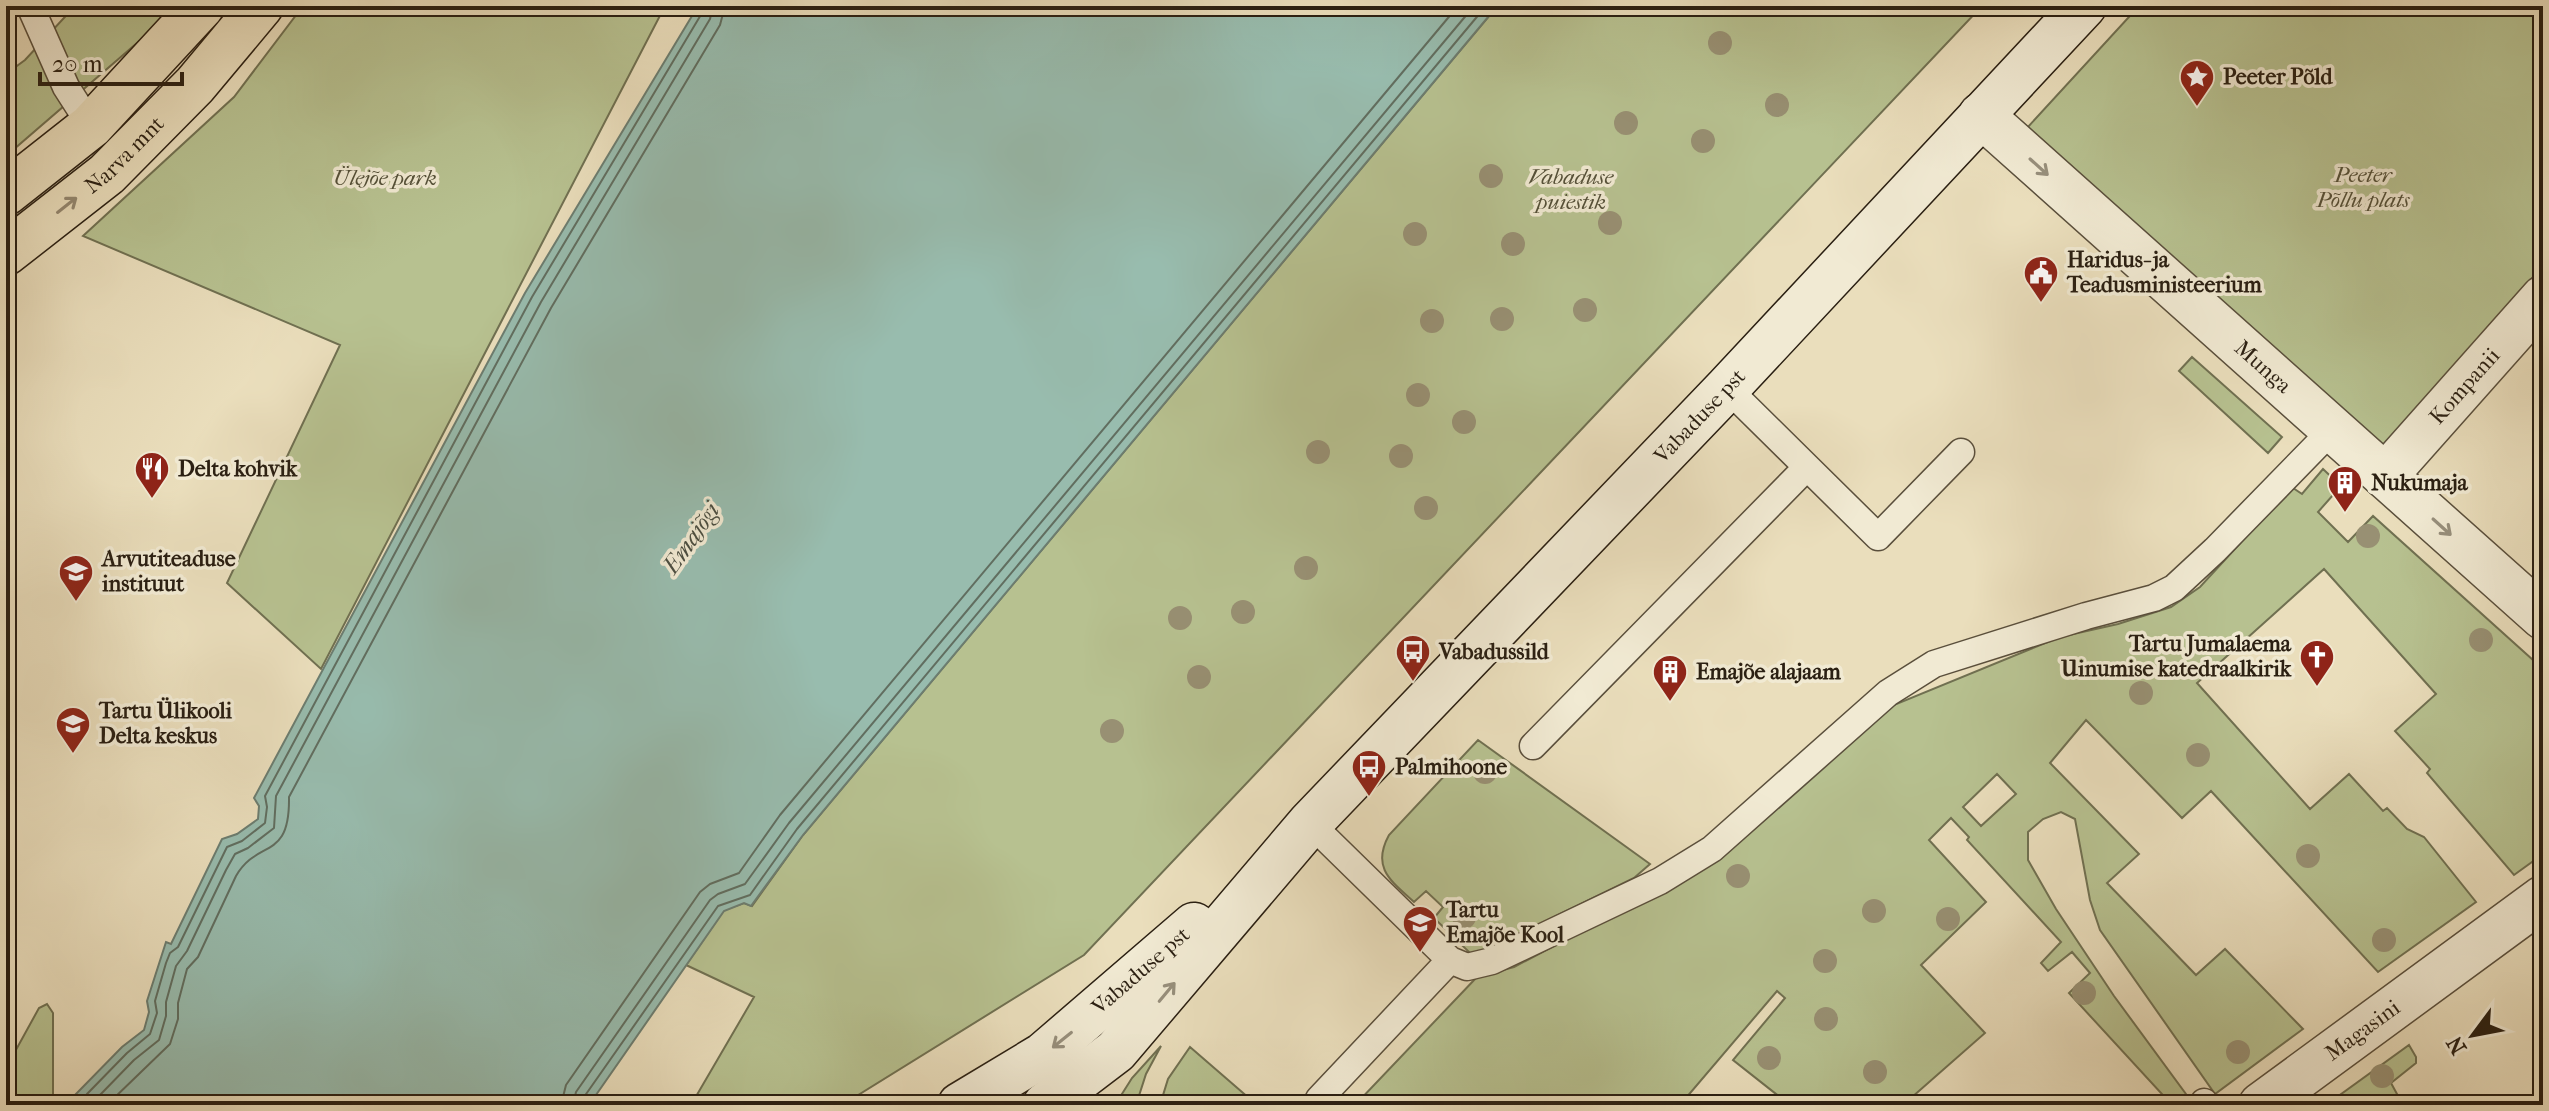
<svg xmlns="http://www.w3.org/2000/svg" width="2549" height="1111" viewBox="0 0 2549 1111" font-family="'IM FELL French Canon',serif">
<style>
.green{fill:#b7c190;stroke:#707051;stroke-width:2;fill-rule:evenodd}
.water{fill:#98bcae;stroke:#6c7d70;stroke-width:2}
.lines{fill:none;stroke-linecap:round;stroke-linejoin:round}
.shore{stroke:#616e60;stroke-width:2}
.lane-casing{stroke:#5a4f3c;stroke-width:29}
.street-casing{stroke:#5a4f3c;stroke-width:47}
.secondary-casing{stroke:#2a1f12;stroke-width:47}
.highway-casing{stroke:#2a1f12;stroke-width:47}
.lane{stroke:#f1ead3;stroke-width:26}
.street{stroke:#f1ead3;stroke-width:44}
.secondary{stroke:#f1ead3;stroke-width:44}
.highway{stroke:#eadebc;stroke-width:44}
.tree{fill:#989073}
.oneway{stroke:#978f7c}
.oneway2{stroke:#948870}
.labels{text-anchor:middle;dominant-baseline:central;stroke-width:7;stroke-linejoin:round;paint-order:stroke}
.poi-label{font-size:22px;font-weight:bold;fill:#2a1f12;stroke:#f1ead3;text-anchor:start}
.street-label{font-size:22px;fill:#2a1f12;stroke:#f1ead3}
.park-label{font-size:22px;font-style:italic;fill:#545038;stroke:#f1ead3}
.water-label{font-size:24px;font-style:italic;fill:#4b4e41;stroke:#f1ead3}
</style>
<rect width="100%" height="100%" fill="#eadebc"/>
<filter id="stains"><feTurbulence type="fractalNoise" baseFrequency=".0025" numOctaves="4"/><feColorMatrix values="0 0 0 0 .2 0 0 0 0 .09 0 0 0 0 .02 0 0 0 .5 -.17"/></filter>
<radialGradient id="worn" r=".72"><stop offset=".6" stop-color="#630" stop-opacity="0"/><stop offset="1" stop-color="#630" stop-opacity=".3"/></radialGradient>
<!-- green -->
<path class="green" d="M75,6H173L159,24L6,156V74L25,60Z
M303,6H665L321,669L227,583L340,345L83,236L234,97Z
M1492,6H1982L1084,955L842,1105H691L754,997L686,965L724,910L744,903L752,906L803,835L1494,10Z
M2139,6H2531L2543,19V265L2387,452L2027,128Z
M2192,357L2282,437L2268,453L2179,371Z
M2323,469L2341,486L2318,512L2348,542L2373,516L2543,669V854L2514,875L2427,773L2430,769L2395,731L2436,694L2324,569L2197,683L2310,809L2349,774L2383,811L2387,808L2407,829L2424,837L2476,902L2378,972L2211,791L2182,818L2086,720L2050,763L2139,854L2107,883L2196,975L2225,949L2303,1029L2215,1094L2100,930L2090,900L2075,819L2061,812L2043,819L2028,832V860L2056,909L2114,996L2194,1105H2172L2069,993L2090,973L2072,952L2048,971L2041,963L2061,942L1967,840L1969,837L1951,818L1929,840L1986,902L1921,965L1985,1033L1903,1105H1790L1733,1060L1785,998L1777,991L1680,1105H1355L1477,977L1514,967L1634,904L1884,709L2060,637L2118,624L2171,607L2200,587L2280,500L2293,488L2302,494ZM1997,774L2016,794L1981,826L1963,807Z
M1478,740L1650,864L1634,878L1488,949L1471,954L1434,918L1443,907L1426,891L1414,902C1391,881 1371,868 1389,835Z
M47,1004L53,1013V1105H6V1068L39,1008Z
M2409,1045L2416,1057V1063L2391,1083L2403,1105H2326Z
M1161,1046L1146,1074L1136,1105H1115L1132,1078Z
M1190,1047L1257,1105H1160L1168,1079Z"/>
<!-- water -->
<path class="water" d="M698,6H1492L1494,10L803,835L751,906L744,903L724,911L589,1105H83L74,1096L122,1047L144,1030L149,1012L147,1001L166,942L171,944L222,839L237,834L258,819L259,806L254,798L525,293Z"/>
<g class="lines">
<!-- shore -->
<path class="shore" d="M88,1105L87,1094L127,1053L150,1034L157,1013L155,1001L166,963L170,953L178,947L227,847L242,841L265,823L267,807L265,796L532,297L702,13L703,6
M98,1105L99,1096L134,1060L159,1040L166,1016V1002L176,966L187,951L226,870L235,854L248,848L274,828L276,796L541,302L710,19L713,6
M110,1105L111,1101L170,1044L178,1019V1003L187,969L198,957L236,876C258,838 290,862 289,797L551,308L720,25L725,6
M561,1105L566,1085L700,892L710,884L739,873L780,815L1458,6
M573,1105L576,1092L710,900L718,894L745,884L789,823L1474,6
M583,1105L584,1097L718,906L750,895L797,829L1486,6"/>
<defs>
<path id="lane" d="M30,6L66,87L91,126
M1727,388L1878,537L1961,452
M1533,746L1807,467
M1310,823L1450,960
M1319,1099L1450,960L1467,967L1492,961L1660,881L1712,849L1888,693L1934,664L2086,616L2154,598L2174,588L2215,550L2333,429
M2204,1102L2205,1105"/>
<g id="street">
<path id="s1" d="M1981,115L2543,617"/>
<path id="s2" d="M2385,476L2543,298"/>
<path id="s3" d="M2261,1105L2543,898"/>
</g>
<g id="secondary">
<path id="s4" d="M960,1105L1043,1055L1194,925"/>
<path id="s5" d="M1045,1105L1116,1051L1310,823L1727,388L2084,6"/>
</g>
<g id="highway">
<path d="M6,193L91,126L202,6"/>
<path id="s6" d="M6,253L107,174L195,85L261,6"/>
</g>
</defs>
<!-- lane casing -->
<use href="#lane" class="lane-casing"/>
<!-- street casing -->
<use href="#street" class="street-casing"/>
<!-- secondary casing -->
<use href="#secondary" class="secondary-casing"/>
<!-- highway casing -->
<use href="#highway" class="highway-casing"/>
<!-- lane -->
<use href="#lane" class="lane"/>
<!-- street -->
<use href="#street" class="street"/>
<!-- secondary -->
<use href="#secondary" class="secondary"/>
<!-- highway -->
<use href="#highway" class="highway"/>
</g>
<!-- trees -->
<g class="tree">
<circle cx="1720" cy="43" r="12"/>
<circle cx="1777" cy="105" r="12"/>
<circle cx="1626" cy="123" r="12"/>
<circle cx="1703" cy="141" r="12"/>
<circle cx="1491" cy="176" r="12"/>
<circle cx="1610" cy="223" r="12"/>
<circle cx="1415" cy="234" r="12"/>
<circle cx="1513" cy="244" r="12"/>
<circle cx="1585" cy="310" r="12"/>
<circle cx="1502" cy="319" r="12"/>
<circle cx="1432" cy="321" r="12"/>
<circle cx="1418" cy="395" r="12"/>
<circle cx="1464" cy="422" r="12"/>
<circle cx="1318" cy="452" r="12"/>
<circle cx="1401" cy="456" r="12"/>
<circle cx="1426" cy="508" r="12"/>
<circle cx="2368" cy="536" r="12"/>
<circle cx="1306" cy="568" r="12"/>
<circle cx="1243" cy="612" r="12"/>
<circle cx="1180" cy="618" r="12"/>
<circle cx="2481" cy="640" r="12"/>
<circle cx="1199" cy="677" r="12"/>
<circle cx="2141" cy="693" r="12"/>
<circle cx="1112" cy="731" r="12"/>
<circle cx="2198" cy="755" r="12"/>
<circle cx="1485" cy="772" r="12"/>
<circle cx="2308" cy="856" r="12"/>
<circle cx="1738" cy="876" r="12"/>
<circle cx="1874" cy="911" r="12"/>
<circle cx="1464" cy="917" r="12"/>
<circle cx="1948" cy="919" r="12"/>
<circle cx="2384" cy="940" r="12"/>
<circle cx="1825" cy="961" r="12"/>
<circle cx="2084" cy="993" r="12"/>
<circle cx="1826" cy="1019" r="12"/>
<circle cx="2238" cy="1052" r="12"/>
<circle cx="1769" cy="1058" r="12"/>
<circle cx="1875" cy="1072" r="12"/>
<circle cx="2382" cy="1076" r="12"/>
</g>
<!-- one-way arrows -->
<defs><path id="oneway-shaft" d="M-6 0H5M1.5-3L5.5 0L1.5 3" fill="none" stroke-width="1.6" stroke-linecap="round" stroke-linejoin="round" transform="scale(2)"/></defs>
<g class="oneway">
<use href="#oneway-shaft" transform="translate(2039 167) rotate(42)"/>
<use href="#oneway-shaft" transform="translate(2442 527) rotate(42)"/>
<use href="#oneway-shaft" transform="translate(1167 992) rotate(-50)"/>
<use href="#oneway-shaft" transform="translate(1062 1040) rotate(141)"/>
</g>
<use class="oneway2" href="#oneway-shaft" transform="translate(67 205) rotate(-38)"/>
<!-- icons -->
<defs>
<symbol id="sight-pin" viewBox="-11 -11 22 30"><path d="M0 17L-7.5 6A9.5 9.5 0 1 1 7.5 6Z" fill="#8f2418" stroke="#f1ead3"/><path d="M0-6L1.8-2.2L6-1.7L2.9 1.2L3.7 5.4L0 3.3L-3.7 5.4L-2.9 1.2L-6-1.7L-1.8-2.2Z" fill="#fff"/></symbol>
<symbol id="civic-pin" viewBox="-11 -11 22 30"><path d="M0 17L-7.5 6A9.5 9.5 0 1 1 7.5 6Z" fill="#8f2418" stroke="#f1ead3"/><path d="M-.6-6.5H3V-4.5H.6V-3L4-1V1h2V6H-6V1h2V-1L-.6-3ZM-1.2 2.5V6h2.4V2.5Z" fill="#fff"/></symbol>
<symbol id="restaurant-pin" viewBox="-11 -11 22 30"><path d="M0 17L-7.5 6A9.5 9.5 0 1 1 7.5 6Z" fill="#8f2418" stroke="#f1ead3"/><path d="M-5-6h1v4h1v-4h1v4h1v-4h1v5L-1.5 .5V6h-2V.5L-5-1ZM5-6V6H3V1.5H1.5Q1.5-4 5-6Z" fill="#fff"/></symbol>
<symbol id="building-pin" viewBox="-11 -11 22 30"><path d="M0 17L-7.5 6A9.5 9.5 0 1 1 7.5 6Z" fill="#8f2418" stroke="#f1ead3"/><path d="M-4-6H4V6H1V3H-1V6H-4ZM-2.5-4.3h1.7v1.8h-1.7ZM.8-4.3h1.7v1.8H.8ZM-2.5-1h1.7V.8h-1.7ZM.8-1h1.7V.8H.8Z" fill="#fff"/></symbol>
<symbol id="university-pin" viewBox="-11 -11 22 30"><path d="M0 17L-7.5 6A9.5 9.5 0 1 1 7.5 6Z" fill="#8f2418" stroke="#f1ead3"/><path d="M0-5L7-2L0 1L-7-2ZM-4 1L0 2.5L4 1V4Q0 6-4 4Z" fill="#fff"/></symbol>
<symbol id="bus-pin" viewBox="-11 -11 22 30"><path d="M0 17L-7.5 6A9.5 9.5 0 1 1 7.5 6Z" fill="#8f2418" stroke="#f1ead3"/><path d="M-5-6H5V4H4V6H2V4H-2V6H-4V4H-5ZM-3.5-4V0h7V-4ZM-3.5 1.2v1.5H-2V1.2ZM2 1.2v1.5H3.5V1.2Z" fill="#fff"/></symbol>
<symbol id="church-pin" viewBox="-11 -11 22 30"><path d="M0 17L-7.5 6A9.5 9.5 0 1 1 7.5 6Z" fill="#8f2418" stroke="#f1ead3"/><path d="M-1.2-6h2.4v3.5h3.3v2.4h-3.3V6h-2.4V-.1h-3.3v-2.4h3.3Z" fill="#fff"/></symbol>
<symbol id="school-pin" viewBox="-11 -11 22 30"><path d="M0 17L-7.5 6A9.5 9.5 0 1 1 7.5 6Z" fill="#8f2418" stroke="#f1ead3"/><path d="M0-5L7-2L0 1L-7-2ZM-4 1L0 2.5L4 1V4Q0 6-4 4Z" fill="#fff"/></symbol>
</defs>
<g fill-rule="evenodd">
<use href="#sight-pin" x="2177" y="57" width="40" height="54"/>
<use href="#civic-pin" x="2021" y="253" width="40" height="54"/>
<use href="#restaurant-pin" x="132" y="449" width="40" height="54"/>
<use href="#building-pin" x="2325" y="463" width="40" height="54"/>
<use href="#university-pin" x="56" y="552" width="40" height="54"/>
<use href="#bus-pin" x="1393" y="632" width="40" height="54"/>
<use href="#church-pin" x="2297" y="637" width="40" height="54"/>
<use href="#building-pin" x="1650" y="652" width="40" height="54"/>
<use href="#university-pin" x="53" y="704" width="40" height="54"/>
<use href="#bus-pin" x="1349" y="747" width="40" height="54"/>
<use href="#school-pin" x="1400" y="903" width="40" height="54"/>
</g>
<g class="labels">
<!-- poi labels -->
<g class="poi-label">
<text x="2223" y="77">Peeter Põld</text>
<text x="2067" y="260">Haridus- ja<tspan x="2067" dy="25">Teadusministeerium</tspan></text>
<text x="178" y="469">Delta kohvik</text>
<text x="2371" y="483">Nukumaja</text>
<text x="102" y="559">Arvutiteaduse<tspan x="102" dy="25">instituut</tspan></text>
<text x="2291" y="644" text-anchor="end">Tartu Jumalaema<tspan x="2291" dy="25">Uinumise katedraalkirik</tspan></text>
<text x="1439" y="652">Vabadussild</text>
<text x="1696" y="672">Emajõe alajaam</text>
<text x="99" y="711">Tartu Ülikooli<tspan x="99" dy="25">Delta keskus</tspan></text>
<text x="1395" y="767">Palmihoone</text>
<text x="1446" y="910">Tartu<tspan x="1446" dy="25">Emajõe Kool</tspan></text>
</g>
<!-- street labels -->
<g class="street-label">
<text stroke="none"><textPath href="#s6" startOffset="154">Narva mnt</textPath></text>
<text stroke="none"><textPath href="#s1" startOffset="378">Munga</textPath></text>
<text stroke="none"><textPath href="#s2" startOffset="120">Kompanii</textPath></text>
<text stroke="none"><textPath href="#s5" startOffset="952">Vabaduse pst</textPath></text>
<text stroke="none"><textPath href="#s4" startOffset="226">Vabaduse pst</textPath></text>
<text stroke="none"><textPath href="#s3" startOffset="126">Magasini</textPath></text>
</g>
<!-- park labels -->
<g class="park-label">
<text x="2363" y="175">Peeter<tspan x="2363" dy="25">Põllu plats</tspan></text>
<text x="1571" y="177">Vabaduse<tspan x="1571" dy="25">puiestik</tspan></text>
<text x="385" y="178">Ülejõe park</text>
</g>
<!-- water labels -->
<g class="water-label">
<text transform="translate(691 538) rotate(-55)">Emajõgi</text>
</g>
</g>
<!-- margin -->
<rect width="2549" height="1111" fill="none" stroke="#eadebc" stroke-width="32"/>
<rect x="8" y="8" width="2533" height="1095" fill="none" stroke="#2a1f12" stroke-width="4"/>
<rect x="16" y="16" width="2517" height="1079" fill="none" stroke="#2a1f12" stroke-width="2"/>
<!-- north arrow -->
<g transform="translate(2473 1035) rotate(238)" stroke="#f1ead3" stroke-width="6" paint-order="stroke">
<path d="M0-6L14 30L0 20L-14 30Z" fill="#2a1f12"/>
<text y="-12" font-size="22" font-weight="bold" text-anchor="middle" fill="#2a1f12">N</text>
</g>
<!-- scale -->
<path d="M40 72v12h142v-12" fill="none" stroke="#2a1f12" stroke-width="4"/>
<text x="52" y="72" font-size="24" fill="#2a1f12" stroke="#f1ead3" stroke-width="6" paint-order="stroke">20 m</text>
<rect width="100%" height="100%" filter="url(#stains)"/>
<rect width="100%" height="100%" fill="url(#worn)"/>
</svg>
